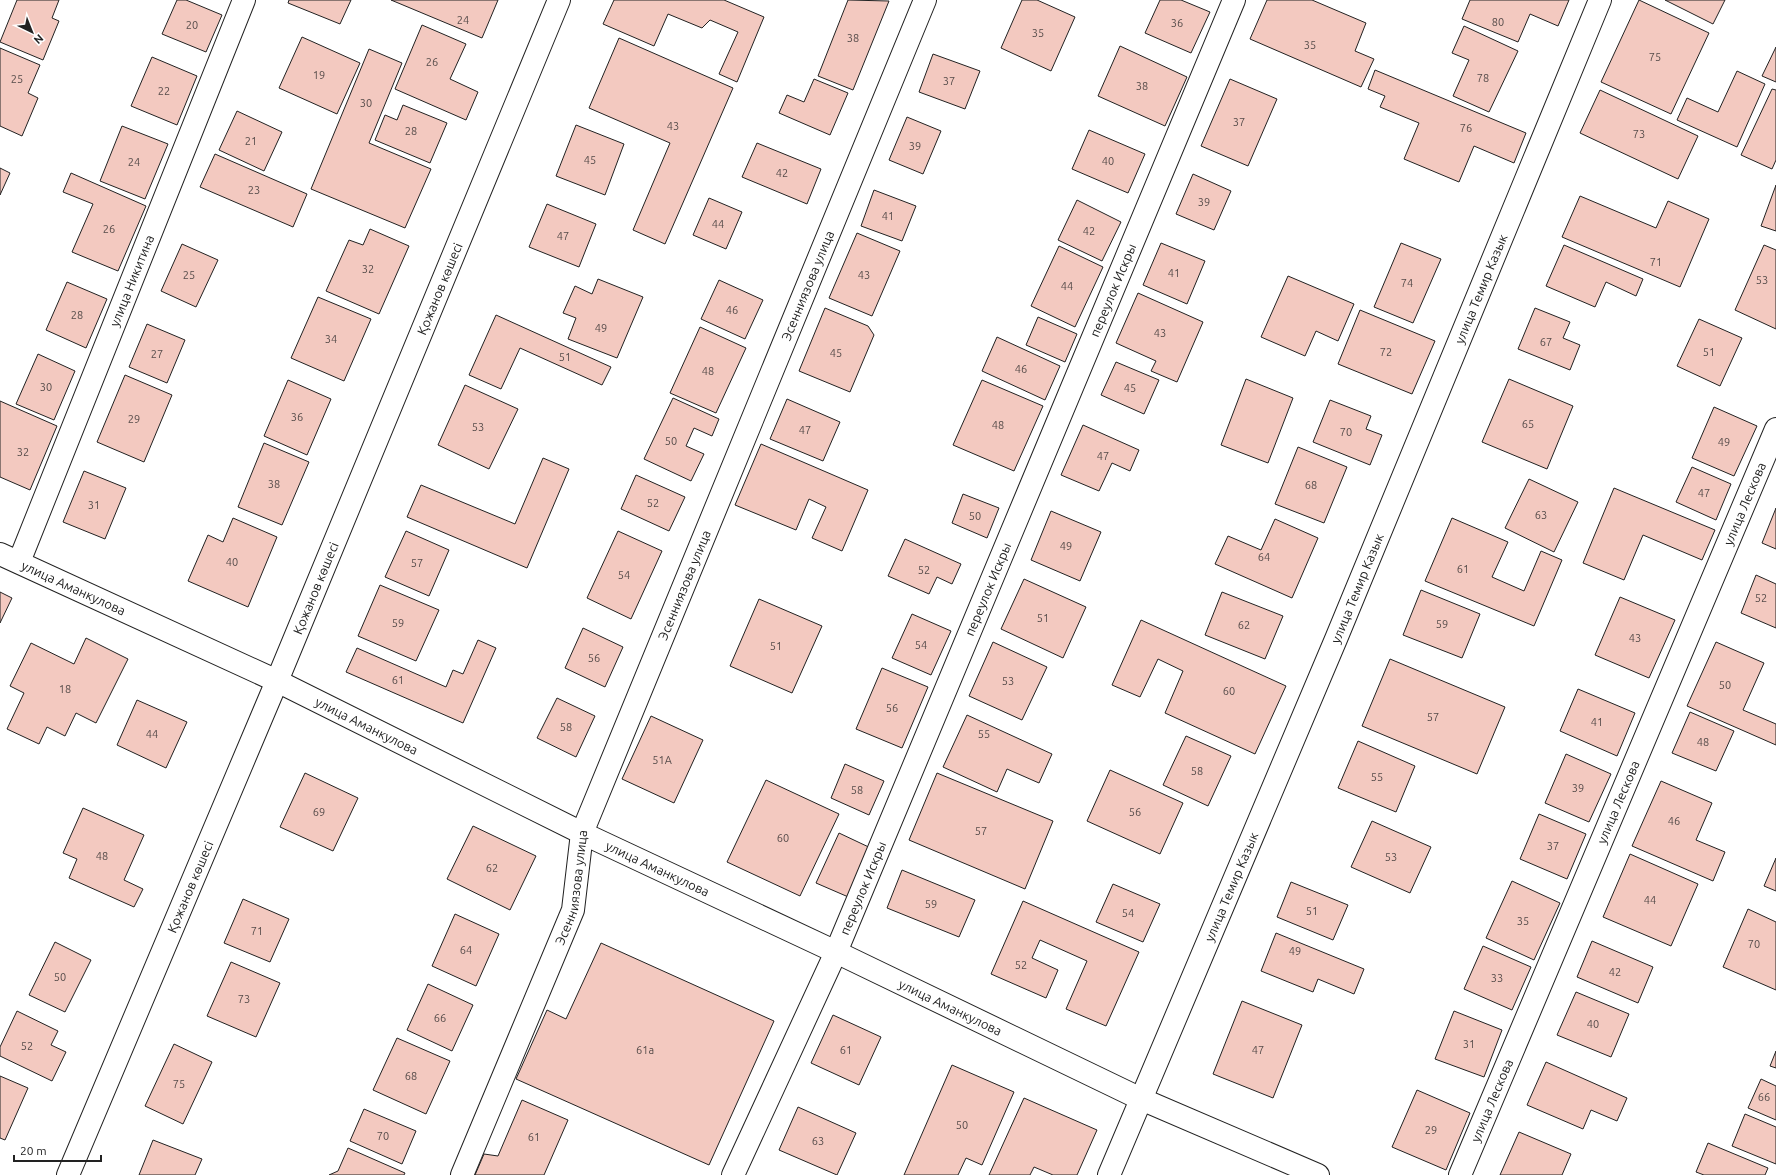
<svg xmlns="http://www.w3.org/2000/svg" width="1776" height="1175" viewBox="0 0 1776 1175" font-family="Ubuntu,sans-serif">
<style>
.building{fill:#f3c9c0;stroke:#222}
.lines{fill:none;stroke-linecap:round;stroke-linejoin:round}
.street-casing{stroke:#222;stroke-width:24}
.secondary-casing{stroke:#222;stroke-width:24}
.street{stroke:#fff;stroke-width:22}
.secondary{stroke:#fff;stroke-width:22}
.labels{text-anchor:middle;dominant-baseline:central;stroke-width:3;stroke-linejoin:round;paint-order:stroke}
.number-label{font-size:11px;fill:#564c4a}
.street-label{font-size:13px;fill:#222;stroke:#fff}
</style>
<rect width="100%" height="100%" fill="#fff"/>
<!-- building -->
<path class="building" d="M17,0H59L52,18L59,21L43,60L0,42Z
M177,0H186L222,15L206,52L162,34Z
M289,0H351L340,24L288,3Z
M391,0H498L482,38Z
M614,0H724L764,17L737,82L719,74L738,32L710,20L702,28L668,14L654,46L603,24Z
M848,0L889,1L853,90L818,76Z
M1022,0H1037L1075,17L1051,71L1001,48Z
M1160,0H1181L1210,12L1191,53L1145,33Z
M1267,0H1312L1366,23L1355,51L1374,59L1361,87L1250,39Z
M1470,0H1569L1558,26L1530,14L1518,42L1462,19Z
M1639,0L1709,33L1671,114L1601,82Z
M1665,0H1725L1713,24Z
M422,25L466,44L450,79L478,92L466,120L395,89Z
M1464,26L1518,51L1489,112L1453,96L1469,60L1452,53Z
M302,37L360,63L337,114L279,88Z
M619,38L733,88L665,244L633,230L670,143L589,108Z
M1120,46L1187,77L1165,126L1098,96Z
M1776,47V82L1762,76Z
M0,48L40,65L28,93L38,98L22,136L0,126Z
M369,49L402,63L369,143L431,169L405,228L311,189Z
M933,54L980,71L965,109L919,92Z
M152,57L197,76L177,125L131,106Z
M1375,70L1526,133L1514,163L1474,146L1459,182L1404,159L1419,123L1380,107L1385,96L1368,89Z
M1737,71L1765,84L1737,147L1677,120L1687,98L1718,112Z
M814,79L848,93L830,135L779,113L787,95L804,102Z
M1230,79L1277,99L1248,166L1201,146Z
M1772,89L1776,90V160L1772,169L1741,155Z
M1600,90L1698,136L1678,179L1580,133Z
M403,105L447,123L430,163L375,140L385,115L397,120Z
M237,111L282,132L264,171L219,150Z
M907,117L941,131L923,174L889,160Z
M576,125L624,144L605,195L556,176Z
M122,126L168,144L145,199L100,181Z
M1089,130L1145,154L1128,193L1072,169Z
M757,143L821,169L807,204L742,177Z
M215,154L307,194L293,227L200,187Z
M0,168L10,173L0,195Z
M71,173L146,206L118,271L72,252L93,204L63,192Z
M1193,174L1231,191L1214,230L1176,214Z
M1776,185V231L1761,226Z
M874,190L916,206L902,241L861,226Z
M1580,196L1656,228L1668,201L1709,219L1680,287L1562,237Z
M709,198L742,212L726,249L693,235Z
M1077,200L1121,222L1102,261L1058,240Z
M547,204L596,224L579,267L529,247Z
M370,229L409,246L379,314L326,291L349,240L363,245Z
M857,233L900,251L872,316L829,298Z
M1161,243L1205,261L1187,304L1143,285Z
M1401,243L1441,259L1413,323L1374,307Z
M182,244L218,260L196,307L161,291Z
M1564,245L1643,279L1636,296L1606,282L1595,307L1546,286Z
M1764,245L1776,250V329L1735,310Z
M1059,246L1103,267L1075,327L1031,306Z
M1288,276L1354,304L1338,341L1316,331L1305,356L1261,337Z
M598,279L643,297L617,358L568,339L576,318L563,313L575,286L592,294Z
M719,280L763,300L745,339L701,319Z
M67,282L107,299L86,348L46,330Z
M1138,293L1203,322L1177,382L1151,371L1156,361L1116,343Z
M318,297L371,319L344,381L291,358Z
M825,308L868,326L874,335L850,392L799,371Z
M1535,308L1570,322L1563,338L1580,345L1570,370L1518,349Z
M1360,310L1435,341L1412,394L1338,364Z
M496,315L611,367L602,385L520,348L501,389L469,375Z
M1038,317L1077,334L1065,362L1026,345Z
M1699,319L1742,338L1720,386L1677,366Z
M147,324L185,340L167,383L129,367Z
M700,327L746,348L716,413L670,393Z
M997,337L1060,366L1045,400L982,371Z
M38,354L75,371L54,420L16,404Z
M1116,362L1159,380L1144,414L1101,395Z
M125,375L172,395L144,462L97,442Z
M1246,379L1293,398L1268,463L1221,445Z
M1509,379L1573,406L1547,469L1482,442Z
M288,380L331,399L307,455L264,436Z
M982,380L1043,406L1014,471L953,445Z
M465,385L518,409L489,469L438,445Z
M673,398L719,419L712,436L694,428L686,446L704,454L691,481L644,459Z
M787,399L840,422L823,461L770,439Z
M1330,400L1371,416L1366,429L1382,435L1370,465L1313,442Z
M0,401L57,426L30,490L0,477Z
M1714,407L1757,426L1734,476L1692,458Z
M1083,425L1139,450L1130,471L1112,463L1099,491L1061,475Z
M264,443L309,462L282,525L238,507Z
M761,444L868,490L842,551L812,538L826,507L809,499L796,530L735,505Z
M1298,447L1347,467L1324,523L1275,504Z
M543,458L569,469L527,568L407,517L421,485L515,524Z
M1692,467L1731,484L1716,520L1676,502Z
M84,471L126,488L105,539L63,522Z
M636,475L685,497L669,531L621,509Z
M1529,479L1578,502L1554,552L1505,528Z
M1614,488L1715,530L1702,560L1643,535L1624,580L1583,563Z
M963,494L999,508L987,538L952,523Z
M1776,508V549L1762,543Z
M1051,511L1101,532L1080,581L1031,560Z
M233,518L277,537L248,607L188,581L208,535L223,542Z
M1452,518L1508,542L1492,577L1524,591L1541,551L1562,560L1534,626L1425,581Z
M1275,519L1318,538L1292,598L1215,564L1228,536L1261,550Z
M406,531L449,550L429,596L385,577Z
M618,531L662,551L631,619L587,598Z
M905,539L961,564L952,584L937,577L929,594L888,576Z
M1756,575L1776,584V628L1741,613Z
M1024,579L1086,607L1063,658L1001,629Z
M380,585L439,610L416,661L358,636Z
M1421,590L1480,614L1462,658L1403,635Z
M0,592L12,598L0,623Z
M1222,592L1283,616L1265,659L1205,635Z
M1620,597L1675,620L1649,678L1595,655Z
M759,599L822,626L792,693L730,666Z
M912,614L951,631L931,675L892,658Z
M1141,620L1286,686L1255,754L1165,713L1183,671L1158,659L1140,697L1112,685Z
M583,628L623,647L605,687L565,668Z
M86,638L128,659L96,723L76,713L65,736L47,727L39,744L7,729L24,693L10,686L31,643L74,664Z
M478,640L496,648L463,723L346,672L357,648L446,687L453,670L463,674Z
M993,642L1047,667L1022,720L969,696Z
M1716,642L1764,663L1743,710L1776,724V745L1687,706Z
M1390,659L1505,707L1477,774L1362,726Z
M882,668L928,687L902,748L856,729Z
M1578,689L1635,713L1617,756L1560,731Z
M557,698L595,716L576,757L537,738Z
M137,700L187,722L166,768L117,745Z
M1690,712L1734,731L1716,771L1672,753Z
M967,715L1052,754L1039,783L1007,769L997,792L943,767Z
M651,716L703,740L674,803L622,779Z
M1186,736L1231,756L1208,806L1163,785Z
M1358,741L1415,766L1396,812L1338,788Z
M1566,754L1611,774L1589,822L1545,803Z
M845,764L884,781L869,815L831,798Z
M1110,770L1183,803L1160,854L1087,821Z
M305,773L358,798L333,851L280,827Z
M937,773L1053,821L1025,889L909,840Z
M766,780L839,814L800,896L727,862Z
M1661,781L1712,803L1696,840L1725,852L1713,881L1632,846Z
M83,808L144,835L124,880L143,889L134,907L69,878L77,859L63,853Z
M1539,814L1586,834L1567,879L1520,859Z
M1372,821L1431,847L1410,893L1351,867Z
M473,826L536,856L510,910L447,879Z
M839,833L875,850L853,899L816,883Z
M1630,854L1698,884L1671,946L1603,917Z
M1776,858V891L1764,886Z
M902,870L975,900L959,937L887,908Z
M1512,881L1560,903L1534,960L1486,938Z
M1291,882L1348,905L1333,940L1277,917Z
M1113,884L1160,904L1143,942L1096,922Z
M243,899L289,919L270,962L224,943Z
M1023,901L1139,952L1106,1026L1066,1009L1087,961L1040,940L1032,958L1058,970L1046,998L991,974Z
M1748,909L1776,922V990L1723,967Z
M455,914L499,934L476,986L432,966Z
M1276,933L1364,969L1354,994L1318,979L1313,992L1261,971Z
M1592,941L1653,967L1638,1003L1577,977Z
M55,942L91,960L65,1012L29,995Z
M601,943L774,1021L709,1165L516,1079L547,1010L566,1019Z
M1483,946L1531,967L1512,1010L1464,989Z
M231,962L280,983L256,1037L207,1016Z
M428,984L473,1005L452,1051L407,1030Z
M1576,992L1629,1014L1611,1057L1557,1035Z
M1242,1001L1302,1025L1273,1098L1213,1074Z
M17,1011L58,1031L51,1045L66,1052L52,1081L0,1056V1047Z
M1454,1011L1502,1030L1484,1077L1435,1059Z
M833,1015L881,1037L859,1085L811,1063Z
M397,1038L450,1061L426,1114L373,1090Z
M174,1044L212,1062L183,1124L145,1106Z
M1776,1051V1068L1770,1066Z
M1546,1062L1627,1098L1617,1121L1591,1110L1583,1129L1527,1105Z
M952,1065L1014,1092L982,1165L966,1158L958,1175H904Z
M0,1076L28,1088L5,1140L0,1138Z
M1761,1079L1776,1086V1120L1748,1108Z
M1417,1090L1470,1113L1446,1170L1392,1147Z
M1024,1098L1097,1130L1077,1175H1053L1034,1167L1030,1175H989Z
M522,1100L568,1120L544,1175H475L484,1154L498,1156Z
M798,1107L856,1133L837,1175L779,1150Z
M364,1109L416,1131L402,1164L350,1141Z
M1745,1114L1776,1127V1164L1732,1146Z
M1519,1132L1571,1154L1562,1175H1500Z
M153,1140L202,1159L195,1175H139Z
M1708,1143L1768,1168L1765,1175H1704L1696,1172Z
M348,1148L405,1173L404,1175H329L338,1171Z"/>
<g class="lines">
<defs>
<g id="street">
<path id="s1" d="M0,554L277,681L582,833L836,952L1141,1099L1318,1175"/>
<path id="s2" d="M19,562L244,0"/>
<path id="s3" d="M462,1175L573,910L582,833L925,0"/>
<path id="s4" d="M733,1175L836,952L1234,0"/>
<path id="s5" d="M1109,1175L1336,639L1600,0"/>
<path id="s6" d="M1460,1175L1776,429"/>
</g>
<g id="secondary">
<path id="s7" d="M68,1175L277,681L559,0"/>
</g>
</defs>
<!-- street casing -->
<use href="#street" class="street-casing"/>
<!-- secondary casing -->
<use href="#secondary" class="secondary-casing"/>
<!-- street -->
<use href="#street" class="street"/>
<!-- secondary -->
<use href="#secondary" class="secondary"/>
</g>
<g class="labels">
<!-- number labels -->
<g class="number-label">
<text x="463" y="20">24</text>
<text x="1498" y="22">80</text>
<text x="1177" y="23">36</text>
<text x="192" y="25">20</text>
<text x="1038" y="33">35</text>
<text x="853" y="38">38</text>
<text x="1310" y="45">35</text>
<text x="1655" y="57">75</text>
<text x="432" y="62">26</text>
<text x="319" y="75">19</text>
<text x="1483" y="78">78</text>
<text x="17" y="79">25</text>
<text x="949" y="81">37</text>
<text x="1142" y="86">38</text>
<text x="164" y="91">22</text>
<text x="366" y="103">30</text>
<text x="1239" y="122">37</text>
<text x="673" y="126">43</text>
<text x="1466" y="128">76</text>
<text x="411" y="131">28</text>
<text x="1639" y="134">73</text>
<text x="251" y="141">21</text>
<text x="915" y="146">39</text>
<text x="590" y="160">45</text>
<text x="1108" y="161">40</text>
<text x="134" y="162">24</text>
<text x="782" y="173">42</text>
<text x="254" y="190">23</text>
<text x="1204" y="202">39</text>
<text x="888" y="216">41</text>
<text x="718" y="224">44</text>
<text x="109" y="229">26</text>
<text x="1089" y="231">42</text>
<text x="563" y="236">47</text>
<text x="1656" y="262">71</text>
<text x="368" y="269">32</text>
<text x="1174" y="273">41</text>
<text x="189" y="275">25</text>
<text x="864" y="275">43</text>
<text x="1762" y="280">53</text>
<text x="1407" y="283">74</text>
<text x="1067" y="286">44</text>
<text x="732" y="310">46</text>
<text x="77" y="315">28</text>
<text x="601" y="328">49</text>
<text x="1160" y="333">43</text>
<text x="331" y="339">34</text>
<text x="1546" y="342">67</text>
<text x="1386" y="352">72</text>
<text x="1709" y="352">51</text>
<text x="836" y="353">45</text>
<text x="157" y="354">27</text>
<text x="565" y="357">51</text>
<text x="1021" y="369">46</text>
<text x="708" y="371">48</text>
<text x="46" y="387">30</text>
<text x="1130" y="388">45</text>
<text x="297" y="417">36</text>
<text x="134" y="419">29</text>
<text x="1528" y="424">65</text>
<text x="998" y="425">48</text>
<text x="478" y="427">53</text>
<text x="805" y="430">47</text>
<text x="1346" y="432">70</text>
<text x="671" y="441">50</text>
<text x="1724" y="442">49</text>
<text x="23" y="452">32</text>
<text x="1103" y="456">47</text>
<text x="274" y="484">38</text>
<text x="1311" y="485">68</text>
<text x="1704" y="493">47</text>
<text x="653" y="503">52</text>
<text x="94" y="505">31</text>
<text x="1541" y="515">63</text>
<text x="975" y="516">50</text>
<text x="1066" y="546">49</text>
<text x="1264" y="557">64</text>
<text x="232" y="562">40</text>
<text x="417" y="563">57</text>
<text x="1463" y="569">61</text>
<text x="924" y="570">52</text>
<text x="624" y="575">54</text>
<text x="1761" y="598">52</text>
<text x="1043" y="618">51</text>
<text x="398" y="623">59</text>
<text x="1442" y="624">59</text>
<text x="1244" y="625">62</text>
<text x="1635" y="638">43</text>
<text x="921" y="645">54</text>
<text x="776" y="646">51</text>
<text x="594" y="658">56</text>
<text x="398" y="680">61</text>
<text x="1008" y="681">53</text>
<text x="1725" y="685">50</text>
<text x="65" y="689">18</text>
<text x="1229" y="691">60</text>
<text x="892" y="708">56</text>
<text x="1433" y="717">57</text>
<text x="1597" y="722">41</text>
<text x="566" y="727">58</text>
<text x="152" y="734">44</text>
<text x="984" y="734">55</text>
<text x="1703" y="742">48</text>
<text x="662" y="760">51А</text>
<text x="1197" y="771">58</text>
<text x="1377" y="777">55</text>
<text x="1578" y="788">39</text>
<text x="857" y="790">58</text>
<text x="319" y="812">69</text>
<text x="1135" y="812">56</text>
<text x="1674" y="821">46</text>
<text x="981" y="831">57</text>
<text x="783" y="838">60</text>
<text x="1553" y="846">37</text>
<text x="102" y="856">48</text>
<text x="1391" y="857">53</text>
<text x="492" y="868">62</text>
<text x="1650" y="900">44</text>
<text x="931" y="904">59</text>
<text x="1312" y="911">51</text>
<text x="1128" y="913">54</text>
<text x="1523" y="921">35</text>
<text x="257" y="931">71</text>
<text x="1754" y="944">70</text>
<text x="466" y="950">64</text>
<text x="1295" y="951">49</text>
<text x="1021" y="965">52</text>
<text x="1615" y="972">42</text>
<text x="60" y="977">50</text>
<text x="1497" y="978">33</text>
<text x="244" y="999">73</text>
<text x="440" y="1018">66</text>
<text x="1593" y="1024">40</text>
<text x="1469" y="1044">31</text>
<text x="27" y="1046">52</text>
<text x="645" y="1050">61а</text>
<text x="846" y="1050">61</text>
<text x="1258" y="1050">47</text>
<text x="411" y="1076">68</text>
<text x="179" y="1084">75</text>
<text x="1764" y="1097">66</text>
<text x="962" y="1125">50</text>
<text x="1431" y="1130">29</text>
<text x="383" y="1136">70</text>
<text x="534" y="1137">61</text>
<text x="818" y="1141">63</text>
</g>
<!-- street labels -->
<g class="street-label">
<text stroke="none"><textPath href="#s2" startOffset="303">улица Никитина</textPath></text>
<text stroke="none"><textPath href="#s3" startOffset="957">Эсенниязова улица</textPath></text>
<text stroke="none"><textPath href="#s7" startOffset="961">Қожанов көшесі</textPath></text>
<text stroke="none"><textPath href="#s5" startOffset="961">улица Темир Казык</textPath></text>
<text stroke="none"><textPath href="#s4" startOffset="963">переулок Искры</textPath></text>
<text stroke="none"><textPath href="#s6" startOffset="729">улица Лескова</textPath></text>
<text stroke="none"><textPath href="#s3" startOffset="633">Эсенниязова улица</textPath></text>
<text stroke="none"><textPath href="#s1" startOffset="81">улица Аманкулова</textPath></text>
<text stroke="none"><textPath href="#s7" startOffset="637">Қожанов көшесі</textPath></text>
<text stroke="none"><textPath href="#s5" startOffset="637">улица Темир Казык</textPath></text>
<text stroke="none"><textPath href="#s4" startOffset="639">переулок Искры</textPath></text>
<text stroke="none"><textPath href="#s1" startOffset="405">улица Аманкулова</textPath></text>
<text stroke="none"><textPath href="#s6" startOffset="405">улица Лескова</textPath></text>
<text stroke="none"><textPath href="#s1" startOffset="729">улица Аманкулова</textPath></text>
<text stroke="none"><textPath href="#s7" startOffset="313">Қожанов көшесі</textPath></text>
<text stroke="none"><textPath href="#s3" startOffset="309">Эсенниязова улица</textPath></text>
<text stroke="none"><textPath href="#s5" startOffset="313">улица Темир Казык</textPath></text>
<text stroke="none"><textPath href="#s4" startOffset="315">переулок Искры</textPath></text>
<text stroke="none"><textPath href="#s1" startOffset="1053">улица Аманкулова</textPath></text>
<text stroke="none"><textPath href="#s6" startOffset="81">улица Лескова</textPath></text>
</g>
</g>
<!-- north arrow -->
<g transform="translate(32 32) rotate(137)" stroke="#ffffff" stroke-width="3" paint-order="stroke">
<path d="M0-3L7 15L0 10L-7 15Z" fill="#222222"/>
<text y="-6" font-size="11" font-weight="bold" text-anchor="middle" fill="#222222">N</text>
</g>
<!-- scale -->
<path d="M14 1155v6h87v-6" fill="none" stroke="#222222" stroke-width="2"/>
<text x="20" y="1155" font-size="12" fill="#222222" stroke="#ffffff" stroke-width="3" paint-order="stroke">20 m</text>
</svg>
